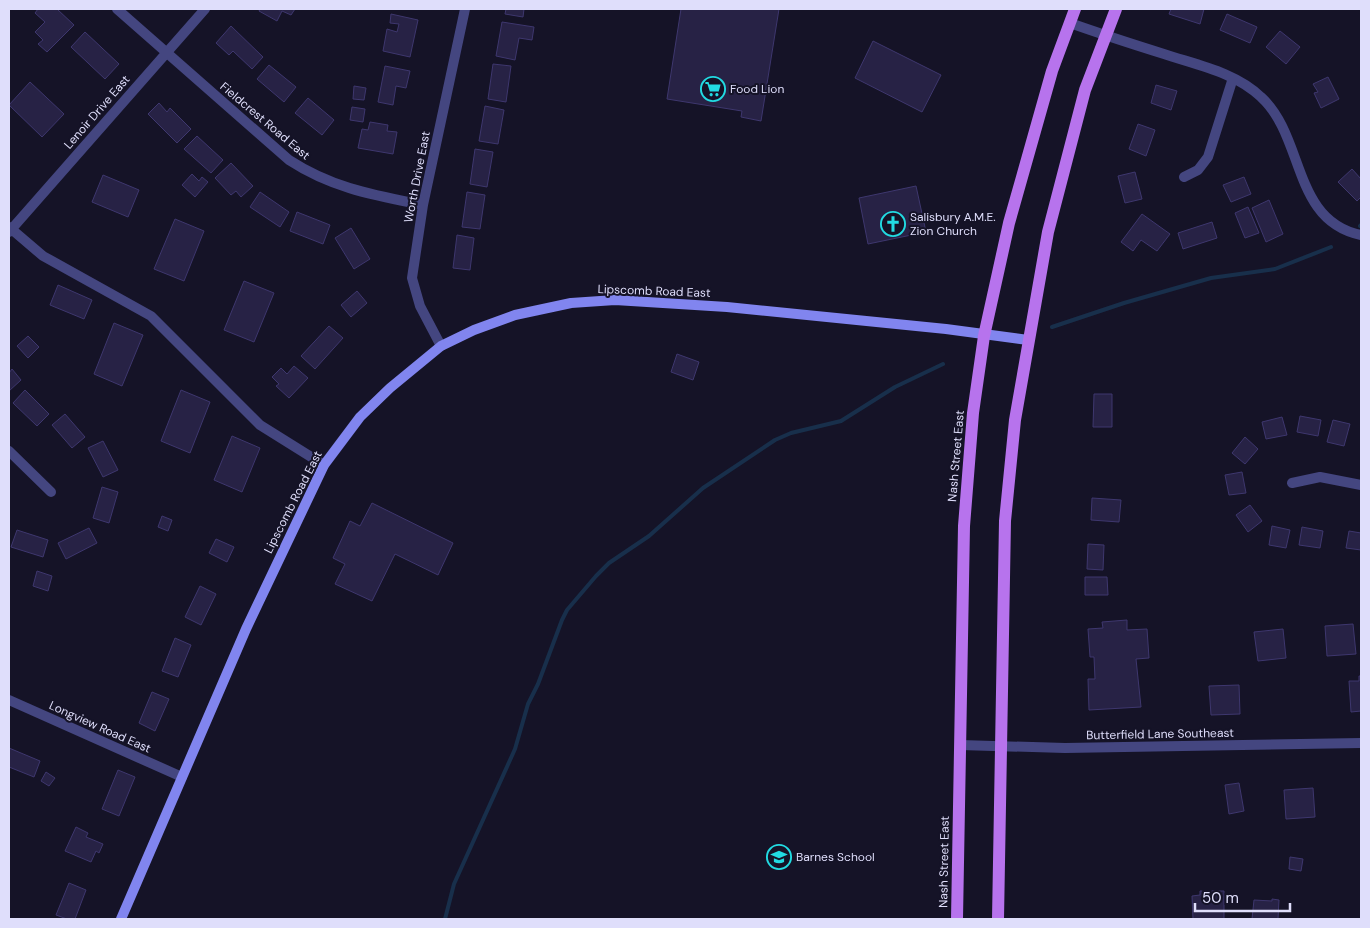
<svg xmlns="http://www.w3.org/2000/svg" width="1370" height="928" viewBox="0 0 1370 928" font-family="'DM Sans',sans-serif">
<style>
.lines{fill:none;stroke-linecap:round;stroke-linejoin:round}
.stream{stroke:#182f4b;stroke-width:4}
.building{fill:#272245;stroke:#3e376e}
.street{stroke:#444680;stroke-width:10}
.secondary{stroke:#8185ef;stroke-width:10}
.primary{stroke:#b773ed;stroke-width:12}
.labels{text-anchor:middle;dominant-baseline:central;stroke-width:4;stroke-linejoin:round;paint-order:stroke}
.poi-label{font-size:12px;fill:#dfdefb;stroke:#151327;text-anchor:start}
.street-label{font-size:12px;fill:#dfdefb;stroke:#151327}
</style>
<rect width="100%" height="100%" fill="#151327"/>
<g class="lines">
<!-- stream -->
<path class="stream" d="M1360,226L1361,225
M1052,327L1124,303L1211,278L1275,269L1331,247
M445,919L454,884L515,749L528,704L538,684L562,620L567,610L596,576L609,563L649,536L703,488L775,440L791,433L841,421L895,387L943,364"/>
</g>
<!-- building -->
<path class="building" d="M38,9H57L74,25L47,52L38,44L43,40L35,32L45,22L35,13Z
M260,9H295L291,15L282,11L277,21L259,11Z
M506,9H524L523,17L505,14Z
M681,9H779L761,121L741,117L742,111L667,99Z
M1171,9H1204L1200,24L1169,14Z
M391,14L418,20L410,57L383,51L387,29L397,32L399,24L390,23Z
M1227,14L1257,27L1250,43L1220,30Z
M502,22L534,27L532,40L519,38L515,60L496,56Z
M231,26L263,57L252,69L233,51L229,55L216,43Z
M1280,31L1300,47L1286,64L1266,47Z
M85,32L119,64L105,79L71,47Z
M873,41L941,75L922,112L855,78Z
M493,64L511,66L506,102L488,99Z
M269,65L296,87L284,102L257,79Z
M385,66L410,71L406,88L396,86L393,105L378,102Z
M1328,77L1339,99L1321,108L1314,93L1318,92L1313,84Z
M30,82L64,114L42,137L9,105Z
M1156,85L1177,91L1171,110L1151,103Z
M354,86L366,88L364,100L353,99Z
M308,98L334,120L322,135L295,113Z
M159,103L167,112L170,108L191,129L177,143L148,114Z
M485,106L504,110L498,144L479,141Z
M352,107L365,109L363,122L350,120Z
M370,122L388,125L387,131L397,132L393,154L358,148L362,129L368,130Z
M1138,124L1155,130L1146,156L1129,149Z
M197,136L223,160L211,173L184,149Z
M475,149L493,152L487,187L470,184Z
M231,163L253,186L241,197L236,191L231,195L215,178Z
M1352,169L1361,179V197L1357,201L1338,182Z
M1135,172L1142,199L1125,203L1118,176Z
M192,174L199,181L202,177L208,182L195,197L182,185Z
M103,175L139,190L128,217L92,202Z
M1244,177L1251,194L1231,202L1223,185Z
M916,186L926,232L868,244L859,198Z
M260,192L289,212L280,227L250,207Z
M467,192L485,195L480,229L462,227Z
M1269,200L1283,234L1266,242L1252,208Z
M1248,207L1259,233L1245,238L1235,213Z
M297,212L330,225L323,244L290,231Z
M1142,214L1170,234L1157,251L1141,240L1133,251L1121,242Z
M175,219L204,231L184,281L154,269Z
M1212,222L1217,238L1183,249L1178,233Z
M351,228L370,259L354,269L335,238Z
M457,235L474,238L470,270L453,268Z
M244,281L274,293L254,342L224,330Z
M58,285L92,300L84,319L50,305Z
M357,291L367,303L351,317L341,305Z
M114,323L143,335L122,386L94,374Z
M329,326L343,338L315,369L301,356Z
M28,336L39,347L28,358L17,346Z
M677,354L699,362L693,380L671,372Z
M294,366L308,378L289,398L276,386L279,384L272,377L281,368L287,374Z
M12,369L21,380L9,391V373Z
M25,390L49,414L37,426L13,403Z
M181,390L210,402L190,453L161,441Z
M1094,394H1112V427H1093Z
M65,414L85,437L72,448L52,425Z
M1300,416L1321,420L1318,436L1297,432Z
M1282,417L1287,435L1266,439L1262,422Z
M1333,420L1350,424L1344,446L1327,442Z
M232,436L260,448L242,492L214,480Z
M1245,437L1258,449L1245,464L1232,453Z
M103,441L118,470L103,477L88,448Z
M1242,472L1246,493L1229,495L1225,475Z
M102,487L118,492L109,523L93,518Z
M1092,498L1121,500L1119,522L1091,520Z
M372,503L453,543L438,575L395,554L372,601L335,584L345,564L333,558L350,521L360,526Z
M1250,505L1262,521L1248,532L1236,515Z
M162,516L172,520L168,531L158,527Z
M1272,526L1290,530L1286,548L1269,545Z
M1302,527L1323,531L1320,548L1299,545Z
M89,528L97,543L66,559L58,543Z
M17,530L48,540L43,557L11,547Z
M1349,531L1361,533V550L1346,548Z
M216,539L234,547L227,562L209,553Z
M1088,544L1104,545L1103,570L1087,569Z
M37,571L52,576L48,591L33,586Z
M1085,577H1107L1108,595H1085Z
M200,586L216,594L201,625L185,617Z
M1127,620V630L1147,629L1149,658L1136,659L1141,707L1089,710L1088,679H1095L1094,657H1090L1088,629L1103,628L1102,622Z
M1353,624L1356,654L1327,656L1325,626Z
M1283,629L1286,658L1258,661L1254,632Z
M175,638L191,645L178,677L162,671Z
M1359,676H1361V711L1351,712L1349,681H1359Z
M1239,685L1240,714L1211,715L1209,686Z
M152,692L169,699L155,731L139,723Z
M9,748L40,761L34,777L9,767Z
M118,770L135,777L119,816L102,809Z
M46,772L55,778L49,786L41,781Z
M1239,783L1244,811L1229,814L1225,785Z
M1313,788L1315,817L1286,819L1284,790Z
M76,827L88,833L86,837L103,844L99,853L96,851L91,862L65,851Z
M1290,857L1303,859L1301,871L1289,869Z
M69,883L86,890L75,919H67L56,915Z
M1200,891H1224V919H1193L1192,896L1200,895Z
M1272,899L1279,900L1278,919H1252L1254,900L1272,901Z"/>
<g class="lines">
<!-- street -->
<path class="street" d="M117,9L289,160C332,188 373,195 423,205
M1070,23C1101,34 1132,44 1164,54C1197,65 1235,72 1261,97C1305,137 1292,221 1361,235
M1184,177L1198,170L1208,157L1233,78
M9,227L43,256L151,316L260,425L324,465
M9,232L205,9
M441,346L420,306L412,278L423,205L465,9
M9,451L51,492
M1292,483L1320,477L1361,485
M9,700L182,777
M960,745L1065,748L1361,743"/>
<!-- secondary -->
<path class="secondary" d="M121,919L246,629L324,465L360,417L390,388L441,346L474,330L515,315L571,303L615,300L727,307L946,329L1028,340"/>
<!-- primary -->
<path class="primary" d="M957,919L964,526L973,413L984,336L1009,223L1052,71L1075,9
M998,919L1005,521L1015,420L1048,232L1085,90L1116,9"/>
</g>
<!-- icons -->
<defs>
<symbol id="supermarket-ring" viewBox="-11 -11 22 22"><circle r="9.5" fill="#151327" stroke="#22dbe2" stroke-width="1.5"/><path d="M-6-5.5h2.5l.6 2H6L4.5 2H-2.5L-4.4-4H-6ZM-1.5 3.2a1.3 1.3 0 1 0 .1 0ZM3 3.2a1.3 1.3 0 1 0 .1 0Z" fill="#22dbe2"/></symbol>
<symbol id="church-ring" viewBox="-11 -11 22 22"><circle r="9.5" fill="#151327" stroke="#22dbe2" stroke-width="1.5"/><path d="M-1.2-6h2.4v3.5h3.3v2.4h-3.3V6h-2.4V-.1h-3.3v-2.4h3.3Z" fill="#22dbe2"/></symbol>
<symbol id="school-ring" viewBox="-11 -11 22 22"><circle r="9.5" fill="#151327" stroke="#22dbe2" stroke-width="1.5"/><path d="M0-5L7-2L0 1L-7-2ZM-4 1L0 2.5L4 1V4Q0 6-4 4Z" fill="#22dbe2"/></symbol>
</defs>
<g fill-rule="evenodd">
<use href="#supermarket-ring" x="699" y="75" width="28" height="28"/>
<use href="#church-ring" x="879" y="210" width="28" height="28"/>
<use href="#school-ring" x="765" y="843" width="28" height="28"/>
</g>
<g class="labels">
<!-- poi labels -->
<g class="poi-label">
<text x="730" y="89">Food Lion</text>
<text x="910" y="217">Salisbury A.M.E.<tspan x="910" dy="14">Zion Church</tspan></text>
<text x="796" y="857">Barnes School</text>
</g>
<!-- street labels -->
<g class="street-label">
<text transform="translate(97 112) rotate(-49)">Lenoir Drive East</text>
<text transform="translate(265 121) rotate(40)">Fieldcrest Road East</text>
<text transform="translate(417 177) rotate(-79)">Worth Drive East</text>
<text transform="translate(654 291) rotate(2)">Lipscomb Road East</text>
<text transform="translate(956 456) rotate(-85)">Nash Street East</text>
<text transform="translate(293 502) rotate(-63)">Lipscomb Road East</text>
<text transform="translate(100 727) rotate(24)">Longview Road East</text>
<text transform="translate(1160 734) rotate(-1)">Butterfield Lane Southeast</text>
<text transform="translate(944 862) rotate(-89)">Nash Street East</text>
</g>
</g>
<!-- border -->
<rect width="1370" height="928" fill="none" stroke="#dfdefb" stroke-width="20"/>
<!-- scale -->
<path d="M1195 903v8h95v-8" fill="none" stroke="#dfdefb" stroke-width="2.5"/>
<text x="1202" y="903" font-size="15" fill="#dfdefb" stroke="#151327" stroke-width="4" paint-order="stroke">50 m</text>
</svg>
